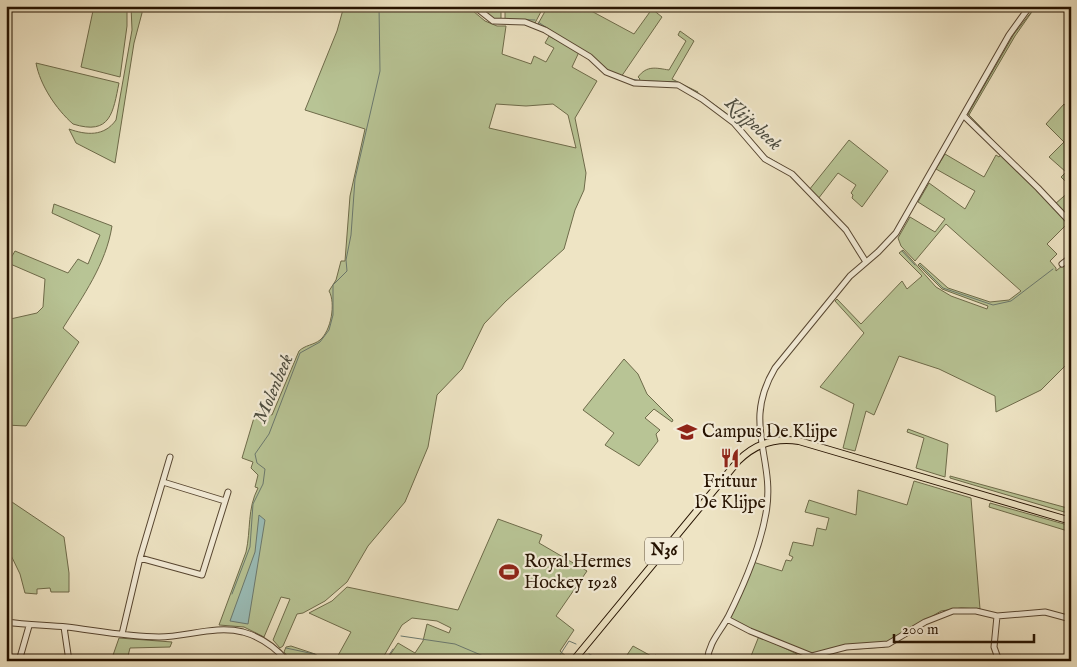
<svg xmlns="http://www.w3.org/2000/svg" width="1077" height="667" viewBox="0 0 1077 667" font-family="'IM FELL English',serif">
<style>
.green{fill:#b8c495;stroke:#6e6b4a;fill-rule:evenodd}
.water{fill:#9abeb9;stroke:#6b796f}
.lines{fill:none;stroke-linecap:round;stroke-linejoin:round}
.stream{stroke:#6b796f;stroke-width:1}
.minor-casing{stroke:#574631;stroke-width:7}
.major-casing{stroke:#251200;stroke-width:8}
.minor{stroke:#f4edd9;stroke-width:5}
.major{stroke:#eee4c4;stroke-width:6}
.labels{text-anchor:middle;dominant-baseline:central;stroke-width:4.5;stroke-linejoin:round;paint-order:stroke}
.shield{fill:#f4edd9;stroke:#635441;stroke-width:1}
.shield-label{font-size:16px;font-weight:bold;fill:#251200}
.poi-label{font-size:18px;fill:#251200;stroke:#f4edd9;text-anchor:start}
.water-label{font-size:19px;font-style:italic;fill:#4e4e41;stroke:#f4edd9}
</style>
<rect width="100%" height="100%" fill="#eee4c4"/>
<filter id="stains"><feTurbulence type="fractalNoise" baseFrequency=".004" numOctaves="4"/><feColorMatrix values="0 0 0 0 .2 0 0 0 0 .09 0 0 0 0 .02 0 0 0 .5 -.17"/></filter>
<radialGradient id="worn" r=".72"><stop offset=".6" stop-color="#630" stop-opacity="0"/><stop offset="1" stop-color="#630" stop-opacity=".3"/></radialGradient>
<!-- green -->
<path class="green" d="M94,6H127V26L120,77L81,67Z
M131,6H142V13L134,43L115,163L76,143L69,129C86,135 104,137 116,120L132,30Z
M344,6H467L485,21L497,26H506L502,54L531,64L534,56L546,62L554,48L545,43L549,36L579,52L572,67L597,81L575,118L586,173L584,190L575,210L564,249L506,301L484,324L462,369L437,395L428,447L405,502L368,546L347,582L325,601L303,613L297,614L283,646L280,648L273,640L290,599L281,597L264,637L244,627L219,625L246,552C251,530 247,509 258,488L255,487L258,475L251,468L253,462L242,458L256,411L272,415L299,351C305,345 314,345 320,340C331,331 336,303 329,291L336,280L341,261H345L350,196L365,129L305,110L337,31ZM496,104L526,106L553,104L568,115L576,148L489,128Z
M476,6H501V21L492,19Z
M505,6H544L535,23L505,21Z
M548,6H582L634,34L652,9L662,17L621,77L606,70L592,57L538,24Z
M1036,6L1015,36L969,115L1013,161L968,114L1014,34Z
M680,31L694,41L672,79L698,92L697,94L674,83L638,82L640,79L638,77C647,65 656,68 669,70L686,41L678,35Z
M36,63L119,83C113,112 111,136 73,124C56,109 40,85 36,63Z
M1064,104L1071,112V187L1061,177L1066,172L1049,157L1064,142L1046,124Z
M849,140L888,171L862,207L852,198L853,195L851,193L856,185L838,173L818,199L809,190Z
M1002,153L1069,222L1047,244L1057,254L1050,261L1056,268V271L1071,258V360L1041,390L996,412L995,396L939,369L899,356L874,415L866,411L855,451L843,448L854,404L820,387L864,333L835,301L837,299L861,324L902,281L907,289L922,276L899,253L903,250L936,287L951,296L987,309L988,306L942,289L918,265L920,263L948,288L990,302L1009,300L1021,291L946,224L915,261L901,246L898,238L910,217L935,232L945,219L918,202L929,183L965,209L975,191L936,169L945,154L984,177L996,155L999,157Z
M1071,190V221L1055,204Z
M54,204L112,226C106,264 83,296 63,328L79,342L26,426L6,425V320L37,313L43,307L45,279L8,263L15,251L68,273L78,259L88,264L100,235L52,213Z
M624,359L638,374L647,394L673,420L672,422L654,409L645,418L660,430L656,434L658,441L639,466L605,445L614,433L583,410Z
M908,429L948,444L945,477L916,468L924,438L907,432Z
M950,476L1071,509V514L950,478Z
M914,481L971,498L980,609L961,608L941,611L889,642L815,655L759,634L730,619L753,562L782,571L786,560L791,561L793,557L789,555L793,542L813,546L817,528L826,530L829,518L805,512L809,500L856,515L858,490L907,505Z
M6,498L64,537L69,573V592H51L50,588L37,589V594L25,593L20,574L6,545Z
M990,503L1071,526V532L989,507Z
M498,519L542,535L539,543L587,571L556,616L574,630L560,651L568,658L566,661H487L481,658L479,661H386L398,643L415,653L423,641L427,624L449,633L451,628L437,621L412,618L402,625L381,661H335L351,632L309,613L332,601L347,587L458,610Z
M759,636L797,654L795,661H749Z
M119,638L172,642L170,647L130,648L127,660L139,661H111Z
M291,646L315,654L326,661H292L284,652L286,647Z
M633,646L653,657L655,655L669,661H623Z"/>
<!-- water -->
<path class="water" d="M259,515L265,520L248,624L230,621L255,552Z"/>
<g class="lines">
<!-- stream -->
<path class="stream" d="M503,19L535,20
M538,22L558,35
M631,79L642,81
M648,81L676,82L698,93L733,118L766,156L791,171
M902,251L915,265
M920,265L943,288L993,305L1011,301L1053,269
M232,594L250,547L253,504L263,484L265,469L257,463L255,454L269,434L300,353L320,342L329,330L333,315V285L347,271L346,260L351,235L355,179L380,71L379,6
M401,636L455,644L495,661
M286,648L314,654L325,661
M843,650L884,647L900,641
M589,654L604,661
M830,654L839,651
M290,655L294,661
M385,661L393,649
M556,661L569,641L576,644"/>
<defs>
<path id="minor" d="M474,6L493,21L525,22L545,30L590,57L606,72L634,83L678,85L702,99L734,123L765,159L792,174L846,230L866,262
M964,116L1038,188L1071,223
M1062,264L1071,257
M163,482L225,501
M140,558L202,575L228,492
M997,616L994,647L999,661
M727,619L750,631L812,656L846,647L888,644L925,622L953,611H976L997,616L1045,612L1071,619
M6,622C27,625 47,625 67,627C98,631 129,637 159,637C187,637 215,625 243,632C261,637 275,647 287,661
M64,627L69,661
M122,634L140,558L170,457
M19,661L29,626
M707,661C709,642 720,632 728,617C744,585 760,548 766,513C776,457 741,425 775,368L850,276L878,252L896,233L1009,35L1030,6"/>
<path id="major" d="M573,661L738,461C755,444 775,437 799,441L1071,521"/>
</defs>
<!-- minor casing -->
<use href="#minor" class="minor-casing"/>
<!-- major casing -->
<use href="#major" class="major-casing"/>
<!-- minor -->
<use href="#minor" class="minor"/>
<!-- major -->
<use href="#major" class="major"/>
</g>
<!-- icons -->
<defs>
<symbol id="school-bare" viewBox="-9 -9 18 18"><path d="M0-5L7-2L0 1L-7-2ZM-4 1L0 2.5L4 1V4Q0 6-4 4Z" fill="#8f2418" stroke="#f4edd9" stroke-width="2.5" paint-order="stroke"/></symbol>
<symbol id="restaurant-bare" viewBox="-9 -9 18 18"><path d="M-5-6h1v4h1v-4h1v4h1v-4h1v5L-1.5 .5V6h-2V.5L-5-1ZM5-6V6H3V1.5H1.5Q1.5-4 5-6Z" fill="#8f2418" stroke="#f4edd9" stroke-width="2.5" paint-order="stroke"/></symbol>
<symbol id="stadium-bare" viewBox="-9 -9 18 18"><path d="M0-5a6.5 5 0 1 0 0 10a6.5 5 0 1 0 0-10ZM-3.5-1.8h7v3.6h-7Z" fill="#8f2418" stroke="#f4edd9" stroke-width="2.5" paint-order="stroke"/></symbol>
</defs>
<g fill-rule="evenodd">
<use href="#school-bare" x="673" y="418" width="28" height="28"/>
<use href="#restaurant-bare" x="716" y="444" width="28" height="28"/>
<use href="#stadium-bare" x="495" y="558" width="28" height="28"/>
</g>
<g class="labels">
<!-- shield labels -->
<rect class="shield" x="645" y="537.5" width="38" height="27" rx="4"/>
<g class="shield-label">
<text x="664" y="551">N36</text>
</g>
<!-- poi labels -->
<g class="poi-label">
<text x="702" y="432">Campus De Klijpe</text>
<text x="730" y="482" text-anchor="middle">Frituur<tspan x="730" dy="21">De Klijpe</tspan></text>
<text x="524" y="562">Royal Hermes<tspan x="524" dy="21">Hockey 1928</tspan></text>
</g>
<!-- water labels -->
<g class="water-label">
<text transform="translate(753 124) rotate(43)">Klijpebeek</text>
<text transform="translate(274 389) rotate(-67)">Molenbeek</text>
</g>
</g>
<!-- margin -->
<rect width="1077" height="667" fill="none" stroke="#eee4c4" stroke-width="25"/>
<rect x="8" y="8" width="1062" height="652" fill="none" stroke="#251200" stroke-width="2.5"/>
<rect x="12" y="12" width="1052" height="642" fill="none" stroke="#251200"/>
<!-- scale -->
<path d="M894 634v8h140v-8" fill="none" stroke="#251200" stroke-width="2.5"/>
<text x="902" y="634" font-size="15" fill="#251200" stroke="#f4edd9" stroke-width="4" paint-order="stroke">200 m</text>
<rect width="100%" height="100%" filter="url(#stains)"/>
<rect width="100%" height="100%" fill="url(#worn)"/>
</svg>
